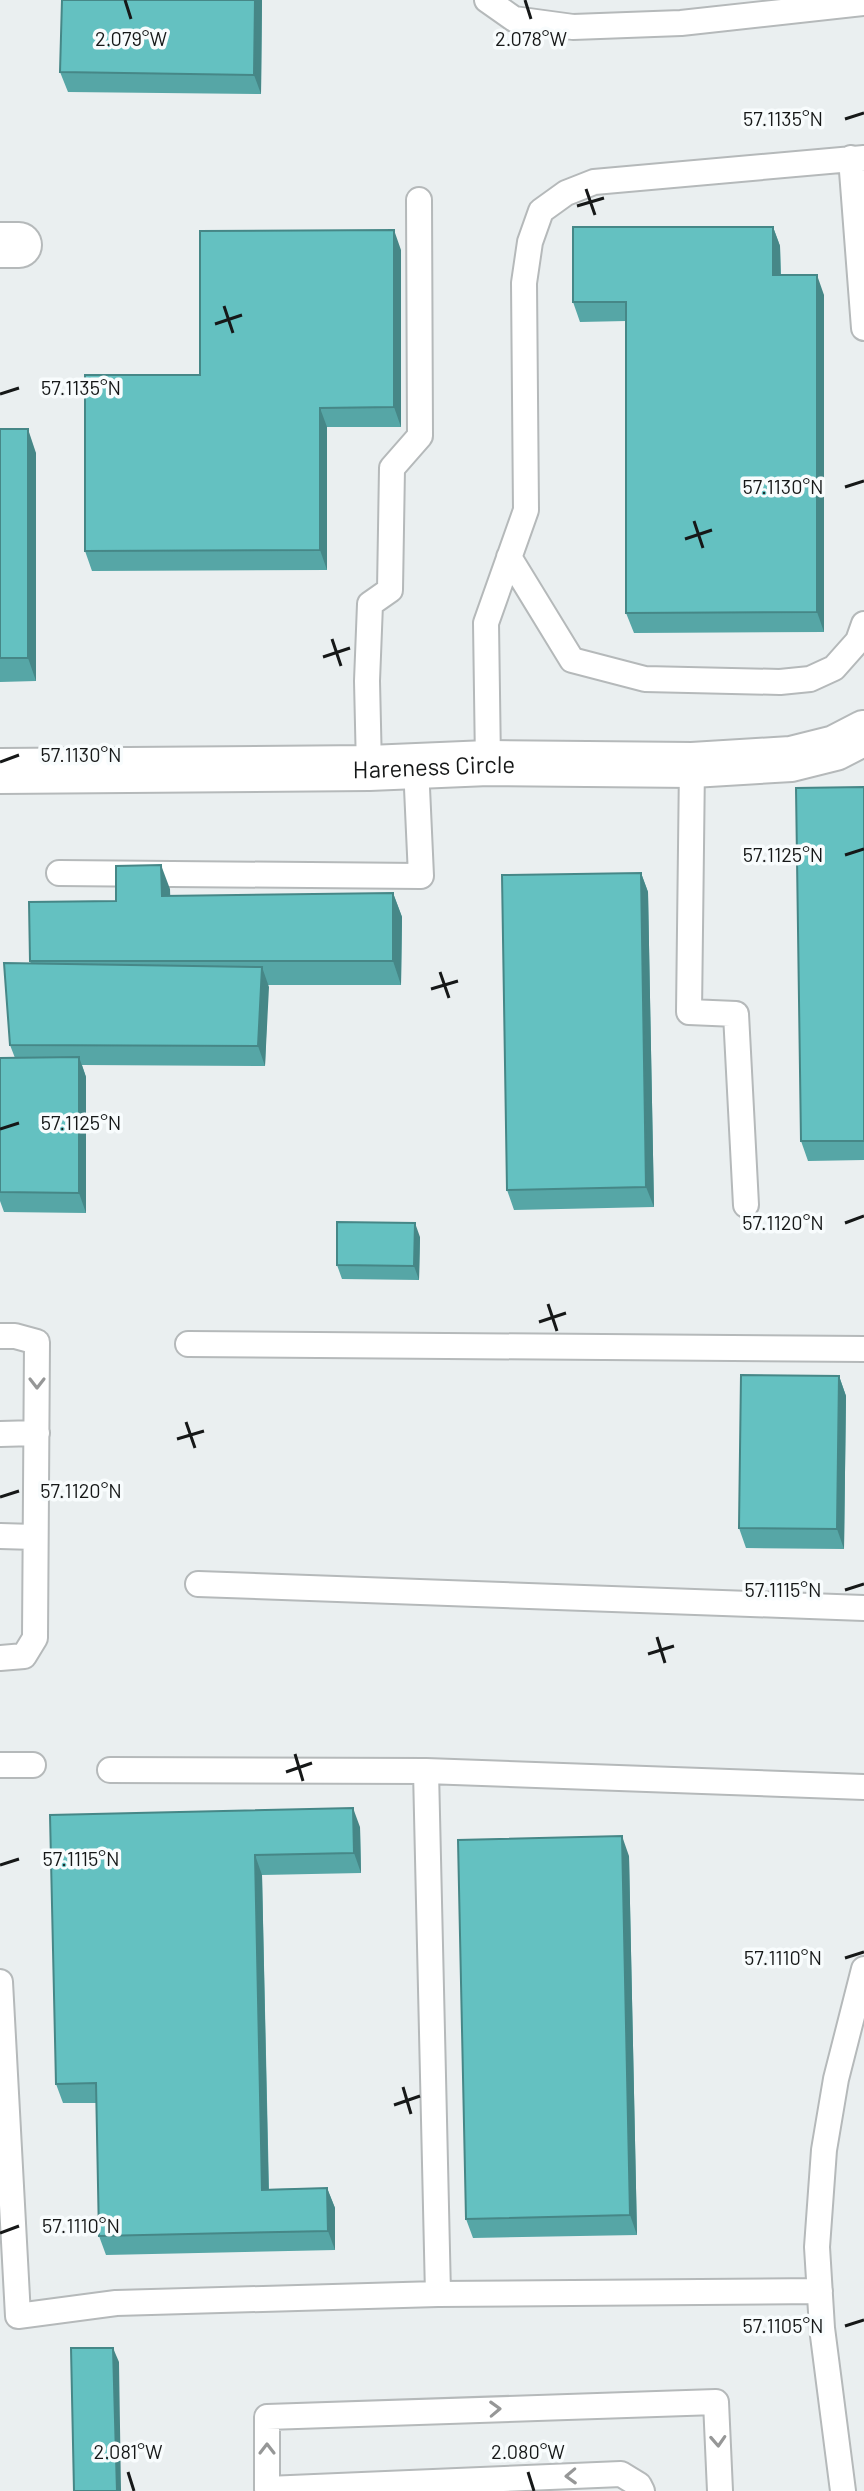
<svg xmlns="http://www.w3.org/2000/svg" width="864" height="2491" viewBox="0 0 864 2491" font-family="Barlow,sans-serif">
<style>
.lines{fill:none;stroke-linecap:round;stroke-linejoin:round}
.service-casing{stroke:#b5b9ba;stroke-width:28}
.minor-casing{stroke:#b5b9ba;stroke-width:48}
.service{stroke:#fff;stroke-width:24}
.minor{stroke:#fff;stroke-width:44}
.wall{fill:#56a6a6}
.shaded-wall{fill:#468787}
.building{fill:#64c1c1;stroke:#468787;stroke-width:2}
.oneway{stroke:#969797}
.ticks{fill:none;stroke:#161818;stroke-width:3}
.labels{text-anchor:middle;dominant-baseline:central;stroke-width:7;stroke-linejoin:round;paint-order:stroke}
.street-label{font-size:24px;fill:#161818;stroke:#f8fcfd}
.ticks-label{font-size:20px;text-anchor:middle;fill:#161818;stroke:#f8fcfd;stroke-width:7;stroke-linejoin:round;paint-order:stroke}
</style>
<rect width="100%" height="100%" fill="#eaeff0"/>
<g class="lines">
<defs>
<path id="service" d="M487,0L514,19L573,27L681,23L864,3
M851,158L864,328
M509,557L572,660L645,679L780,682L810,679L834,668L858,641L864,624
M488,763L486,623L526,510L524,283L530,242L541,211L566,193L594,182L864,158
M692,765L689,1012L736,1014L746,1205
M369,768L367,681L370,604L390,590L392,468L420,436L419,200
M59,873L421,876L416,766
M0,1336H15L37,1342L35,1638L24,1656L0,1658
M188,1344L864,1349
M0,1434L37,1433
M0,1536L35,1537
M198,1584L864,1608
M0,1765H33
M110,1770L426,1771L864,1787
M426,1771L438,2294
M0,1982L18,2316L116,2303L438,2294L820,2291
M642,2491L639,2485L621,2474L267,2489V2417L716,2402L720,2491
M843,2491L822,2328L817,2247L824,2150L836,2079L864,1969"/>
<g id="minor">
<path d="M0,245H19"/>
<path id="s1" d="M0,771L369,768L488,763L692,765L791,759L835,748L864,733"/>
</g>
</defs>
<!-- service casing -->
<use href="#service" class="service-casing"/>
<!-- minor casing -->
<use href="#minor" class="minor-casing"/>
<!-- service -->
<use href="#service" class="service"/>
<!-- minor -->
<use href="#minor" class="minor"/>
</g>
<!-- wall -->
<path class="wall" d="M62,0H262L261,94L68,92L60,72Z
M773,227L780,246L781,275L824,295V632L634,633L626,613V321L580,322L573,302Z
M401,250V427H327V570L92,571L85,551L200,375Z
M0,429L36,453V681L0,682Z
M864,787V1160L808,1161L801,1141Z
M641,873L648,892L654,1207L514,1210L507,1190Z
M170,889V896L393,893L402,917L401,985H268L265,1066L82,1065L86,1077V1213L4,1212L0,1201V1058H15L10,1045L31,964L30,961L116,901Z
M420,1237L419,1280L342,1279L337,1265Z
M839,1376L846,1396L844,1549L746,1548L739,1528Z
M50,1815L360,1827L361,1873L262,1875L269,2189L327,2188L335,2208V2250L106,2255L99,2236L96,2103H63L56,2084Z
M629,1856L637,2235L473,2238L466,2219Z"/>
<!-- shaded-wall -->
<path class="shaded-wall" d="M255,0H262L261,94L254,75Z
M773,227L780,246L781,295L773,275Z
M394,230L401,250V427L394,407Z
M817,275L824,295V632L817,612Z
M320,408L327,427V570L320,550Z
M28,429L36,453V681L28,658Z
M161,865L170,889L171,920L162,896Z
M641,873L648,892L654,1207L646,1187Z
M393,893L402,917L401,985L393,961Z
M262,967L269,987L265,1066L258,1046Z
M79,1057L86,1077V1213L79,1193Z
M415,1223L420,1237L419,1280L414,1266Z
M839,1376L846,1396L844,1549L837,1529Z
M353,1808L360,1827L361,1873L354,1853Z
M622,1836L629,1856L637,2235L630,2215Z
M255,1855L262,1875L269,2209L262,2190Z
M327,2188L335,2208V2250L328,2231Z
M113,2348L119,2362L121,2491H117Z"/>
<!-- building -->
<path class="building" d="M62,0H255L254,75L60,72Z
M573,227H773V275H817V612L626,613V302H573Z
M394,230V407L320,408V550L85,551V375H200V231Z
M0,429H28V658H0Z
M864,787V1141H801L796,788Z
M161,865L162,896L393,893V961H30L29,902L116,901V866Z
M641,873L646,1187L507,1190L502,875Z
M4,963L262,967L258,1046L10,1045Z
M79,1057V1193L0,1192V1058Z
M337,1222L415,1223L414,1266L337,1265Z
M741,1375L839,1376L837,1529L739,1528Z
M353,1808L354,1853L255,1855L262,2190L327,2188L328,2231L99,2236L96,2083L56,2084L50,1815Z
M622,1836L630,2215L466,2219L458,1840Z
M71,2348H113L117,2491H74Z"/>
<!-- one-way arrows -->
<defs><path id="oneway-chevron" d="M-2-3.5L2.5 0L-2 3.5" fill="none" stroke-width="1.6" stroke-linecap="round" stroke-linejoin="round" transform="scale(2)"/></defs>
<g class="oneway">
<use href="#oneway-chevron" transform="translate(37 1383) rotate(90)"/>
<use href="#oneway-chevron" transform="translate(495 2409) rotate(-2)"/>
<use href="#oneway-chevron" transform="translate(718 2441) rotate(87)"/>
<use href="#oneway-chevron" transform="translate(267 2449) rotate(-90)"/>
<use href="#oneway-chevron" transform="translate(571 2476) rotate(178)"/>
</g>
<!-- ticks -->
<path class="ticks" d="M125,0L131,19M525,0L531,19M845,119L864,113M586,189L595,215M577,206L604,198M224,306L233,333M215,324L242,315M0,394L19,388M845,487L864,481M694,521L703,548M685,539L712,530M332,639L341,666M323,657L350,648M0,762L19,755M845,855L864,849M440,972L449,998M431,989L458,981M0,1129L19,1123M845,1223L864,1216M548,1304L557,1331M539,1322L566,1313M186,1422L195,1448M177,1439L204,1431M0,1497L19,1491M845,1590L864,1584M657,1637L665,1663M648,1654L674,1646M295,1754L303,1781M286,1772L312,1763M0,1865L19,1859M845,1958L864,1952M403,2087L411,2114M394,2105L420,2096M0,2233L19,2226M845,2326L864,2320M128,2472L134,2491M528,2472L534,2491"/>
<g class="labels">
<!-- street labels -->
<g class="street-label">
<text stroke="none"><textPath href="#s1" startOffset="434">Hareness Circle</textPath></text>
</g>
</g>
<g class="ticks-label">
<text x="131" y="46">2.079°W</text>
<text x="531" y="46">2.078°W</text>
<text x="783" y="126">57.1135°N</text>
<text x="81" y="395">57.1135°N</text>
<text x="783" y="494">57.1130°N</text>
<text x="81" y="762">57.1130°N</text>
<text x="783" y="862">57.1125°N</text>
<text x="81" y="1130">57.1125°N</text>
<text x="783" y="1230">57.1120°N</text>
<text x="81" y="1498">57.1120°N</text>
<text x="783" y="1597">57.1115°N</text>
<text x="81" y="1866">57.1115°N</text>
<text x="783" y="1965">57.1110°N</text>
<text x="81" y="2233">57.1110°N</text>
<text x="783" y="2333">57.1105°N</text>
<text x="128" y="2459">2.081°W</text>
<text x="528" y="2459">2.080°W</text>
</g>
</svg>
